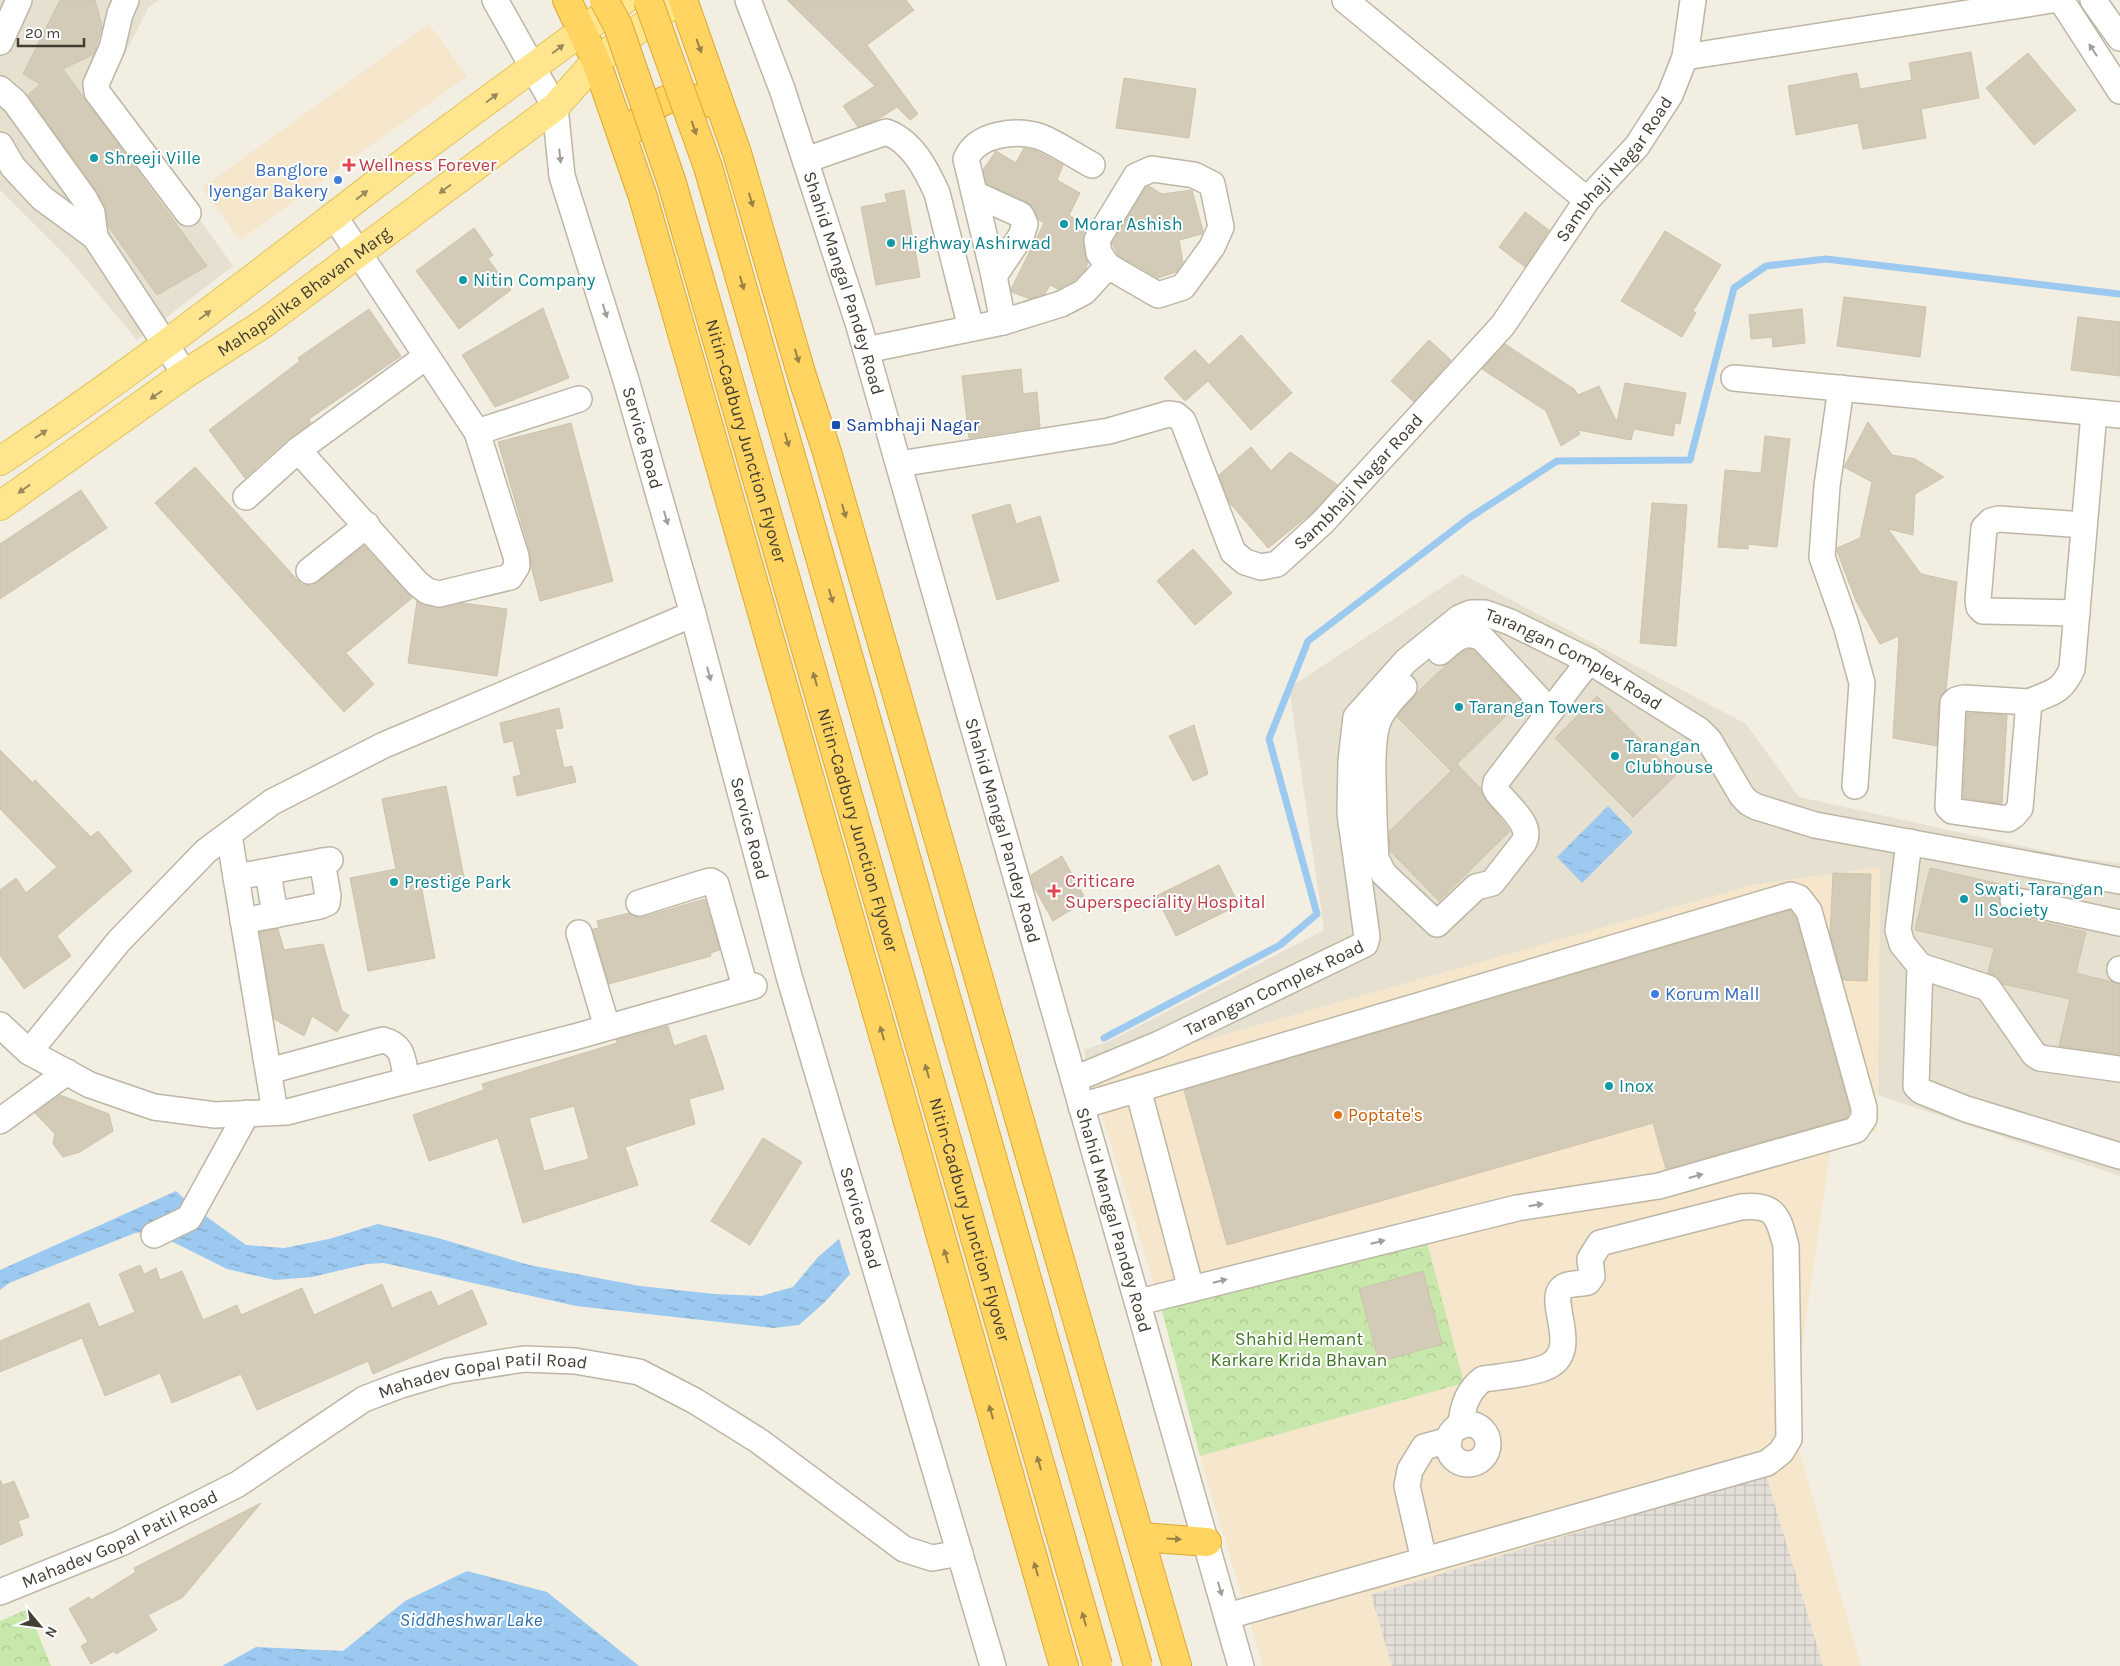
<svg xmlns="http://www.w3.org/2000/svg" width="2120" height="1666" viewBox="0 0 2120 1666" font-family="Karla,sans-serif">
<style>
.residential{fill:#e6e0d0}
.commercial{fill:#f5e6cc}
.industrial{fill:url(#industrial-grid)}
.park{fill:url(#park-crowns)}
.water{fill:url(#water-ripples)}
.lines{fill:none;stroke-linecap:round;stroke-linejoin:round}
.stream{stroke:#9cc9f0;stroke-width:7}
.building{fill:#d3cab8;stroke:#cec3ab;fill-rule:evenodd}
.minor-casing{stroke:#bdb6a5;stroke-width:28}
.major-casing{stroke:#e4c45d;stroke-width:30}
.highway-casing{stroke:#dfa92f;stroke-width:30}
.minor{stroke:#fff;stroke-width:25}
.major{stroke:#ffe68e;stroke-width:28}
.highway{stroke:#ffd460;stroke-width:28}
.highway-bridge-casing{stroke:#dfa92f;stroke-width:30;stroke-linecap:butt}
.highway-bridge{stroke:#ffd460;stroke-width:28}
.oneway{fill:#988247}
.oneway2{fill:#988a5c}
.oneway3{fill:#a19e99}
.culture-dot{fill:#0f9aa8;stroke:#fff;stroke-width:2}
.health-dot{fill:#e0444e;stroke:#fff;stroke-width:2}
.shop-dot{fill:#3f7fe0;stroke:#fff;stroke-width:2}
.transit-dot{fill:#1a4fb4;stroke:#fff;stroke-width:2}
.food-dot{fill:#e8710a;stroke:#fff;stroke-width:2}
.labels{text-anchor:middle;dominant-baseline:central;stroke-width:4;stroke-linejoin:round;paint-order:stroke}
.culture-label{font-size:18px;fill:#0d838f;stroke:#fff;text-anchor:start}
.health-label{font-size:18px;fill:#be3a42;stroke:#fff;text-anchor:start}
.street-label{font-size:18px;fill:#433e33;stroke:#fff}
.shop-label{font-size:18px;fill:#366cbe;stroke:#fff;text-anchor:end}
.transit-label{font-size:18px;fill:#164399;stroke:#fff;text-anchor:start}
.food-label{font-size:18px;fill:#c56008;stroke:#fff;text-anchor:start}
.park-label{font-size:18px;fill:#3f7526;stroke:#fff}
.water-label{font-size:19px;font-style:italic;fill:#2c6faf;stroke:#fff}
</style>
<defs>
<pattern id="industrial-grid" width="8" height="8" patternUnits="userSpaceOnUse" patternTransform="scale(1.25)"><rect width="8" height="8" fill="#e3dfd8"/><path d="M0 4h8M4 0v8" fill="none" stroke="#c4c0ba"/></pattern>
<pattern id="park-crowns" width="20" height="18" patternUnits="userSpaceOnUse" patternTransform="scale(1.25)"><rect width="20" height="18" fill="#c8e7aa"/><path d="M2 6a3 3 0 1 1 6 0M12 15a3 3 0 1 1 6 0" fill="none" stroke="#adc793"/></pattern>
<pattern id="water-ripples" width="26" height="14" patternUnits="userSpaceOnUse" patternTransform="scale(1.25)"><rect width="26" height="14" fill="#9cc9f0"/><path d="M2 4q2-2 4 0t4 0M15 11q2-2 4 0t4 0" fill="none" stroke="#81a5c3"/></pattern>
</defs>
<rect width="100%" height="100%" fill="#f2eee2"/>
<!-- residential -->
<path class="residential" d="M0,0H159L149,7L106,89L233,266L137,340L69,259L0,190Z
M1462,574L1746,724L1799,797L2076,858L2120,863V1176L1878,1095L1880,867L1753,885L1089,1073L1084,1050L1110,1041L1324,930L1289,688Z"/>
<!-- commercial -->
<path class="commercial" d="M429,24L467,76L240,240L202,188Z
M1880,867L1877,1131L1831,1146L1791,1422L1861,1666H1263L1200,1456L1464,1383L1161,1307L1089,1073L1753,885Z"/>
<!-- industrial -->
<path class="industrial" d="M1766,1475L1823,1666H1392L1371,1595Z"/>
<!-- park -->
<path class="park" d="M1425,1235L1464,1383L1200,1456L1161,1307Z
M28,1609L51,1666H0V1621Z"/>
<!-- water -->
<path class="water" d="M1608,806L1633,832L1582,883L1557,857Z
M176,1191L193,1207L246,1245L284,1248L329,1239L378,1224L438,1238L529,1265L640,1286L715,1294L761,1296L793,1287L818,1257L839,1239L850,1274L825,1302L799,1325L773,1328L576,1306L384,1263L367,1264L312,1277L275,1280L227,1269L151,1231L135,1233L9,1283L0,1290V1270Z
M467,1571L547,1592L639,1666H222L256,1647L343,1651L405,1601Z"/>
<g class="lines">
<!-- stream -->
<path class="stream" d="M1104,1038L1280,945L1317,914L1269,739L1308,641L1469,518L1557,461L1690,460L1734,288L1766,266L1826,259L2120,294"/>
</g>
<!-- building -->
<path class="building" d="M60,0H95L102,26L94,54L63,69L207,266L157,295L108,226L105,207L96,190L28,95L40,84L23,74Z
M787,0H906L914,10L867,45L918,114L910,120L897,107L877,120L858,127L843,106L875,86Z
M1971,52L1979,98L1921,109L1926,138L1863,149L1858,123L1796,135L1788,86L1857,73L1860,89L1912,80L1909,63Z
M2028,53L2076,110L2034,145L1986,88Z
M1124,78L1196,89L1189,138L1116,128Z
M1024,148L1036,151L1063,165L1057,180L1080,193L1069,215L1088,227L1083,242L1085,255L1088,263L1085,270L1075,280L1058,289L1050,285L1045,294L1030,299L1012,292L1011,289L1044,223L1038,219L1034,209L1027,202L987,184L983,170L996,151L1016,163Z
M1149,186L1162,194L1192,190L1203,231L1202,234L1179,240L1183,262L1176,272L1158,278L1118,255L1112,243L1146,187Z
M904,190L920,277L876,285L861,207L887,202L885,194Z
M1525,212L1549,230L1525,267L1499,247Z
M474,228L493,255L488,259L511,290L459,329L416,271Z
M1665,231L1721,265L1693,311L1696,313L1682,337L1621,301Z
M1844,297L1926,307L1920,357L1837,346Z
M543,308L569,378L495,407L462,355Z
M369,309L401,356L309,419L311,423L288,439L245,478L209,430L300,361L298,358Z
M1802,309L1805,343L1773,347L1772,337L1751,339L1749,315Z
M2078,317L2120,322V376L2071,370Z
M1241,335L1292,393L1251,430L1208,381L1185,401L1164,378L1195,350L1209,365Z
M1429,340L1451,360L1414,402L1391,381Z
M1505,344L1574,389L1578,395L1599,386L1617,422L1625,383L1686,393L1680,424L1675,423L1673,436L1634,429L1631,440L1578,430L1580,434L1561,446L1546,411L1482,369Z
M1021,369L1023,394L1037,392L1040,427L969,438L962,376Z
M1868,422L1892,455L1915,459L1944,477L1915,494L1913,535L1888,529L1921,574L1957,582L1946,690L1939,702L1937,746L1893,738L1899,636L1880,644L1856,601L1837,551V548L1860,538L1872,482L1844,467Z
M571,423L613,581L540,601L531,566L530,552L498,442Z
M1765,436L1790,439L1777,547L1748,544V549L1718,547L1725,470L1761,473Z
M1251,447L1271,471L1290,452L1338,485L1313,512L1268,548L1229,502L1219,475Z
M195,467L302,585H312L318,582L364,546L412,598L346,653L374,684L344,712L155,503Z
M81,490L107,528L0,599V544Z
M1652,503L1687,505L1676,646L1640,643Z
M1010,504L1016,524L1040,516L1059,581L997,600L972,515Z
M1193,549L1232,593L1195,625L1157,581Z
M417,601L436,608L463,603L507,609L497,676L408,663Z
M1470,649L1474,651L1521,701L1457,764L1481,789L1486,800L1510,831L1439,901L1390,851L1389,832L1451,771L1397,717L1416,694L1446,665L1463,652Z
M1597,696L1676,775L1633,817L1555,738Z
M559,708L563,728L555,729L564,768L572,766L576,782L517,796L513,777L521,775L513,741L504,743L500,723Z
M1967,713L2007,715L2002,804L1963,798Z
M1194,725L1208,774L1193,781L1169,736Z
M0,750L33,783L35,780L91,837L98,831L132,871L57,936L71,956L24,989L0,955V890L16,878L26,893L57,867L0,809Z
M446,786L464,877L421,885L435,958L368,971L350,878L396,869L382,799Z
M1062,856L1084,896L1074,902L1076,907L1053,921L1034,887L1031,875Z
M1219,865L1239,905L1176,936L1156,896Z
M1930,868L2009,886L2002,891L1999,897L2002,913L2086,932L2076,973L2120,984V1054L2059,1046L2070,999L2003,984L1999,979L1988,973L1994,948L1915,930Z
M1833,873L1871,874L1867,981L1843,980L1830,934Z
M705,899L720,950L710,953L711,956L609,984L593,929L599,928L597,921L629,913L635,917H643Z
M1790,910L1796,918L1850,1110L1847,1118L1666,1169L1653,1123L1227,1245L1184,1090Z
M278,929L284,950L323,944L342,1011L349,1015L337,1032L312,1016L304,1036L274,1019L260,932Z
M668,1026L674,1046L706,1035L724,1089L689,1099L695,1124L625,1147L638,1185L523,1223L498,1138L429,1161L413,1115L484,1090L482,1084L617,1043L616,1040ZM574,1106L589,1159L544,1171L529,1118Z
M60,1095L109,1114L113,1131L80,1152L63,1157L53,1144L55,1134L35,1113Z
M763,1138L802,1162L750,1245L711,1221Z
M140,1265L144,1274L156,1268L160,1280L182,1271L203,1320L237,1305L241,1315L302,1288L314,1315L382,1284L392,1308L431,1291L438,1306L472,1290L487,1324L373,1374L368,1361L257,1410L241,1374L172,1403L160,1373L105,1396L82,1338L0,1372V1341L89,1303L99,1327L135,1312L119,1274Z
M1423,1271L1442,1344L1379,1362L1359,1289Z
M0,1480L3,1485L14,1481L29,1517L18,1521L23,1535L0,1545Z
M261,1503L183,1597L148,1615L157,1630L116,1654L114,1651L91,1664L81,1646L88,1642L69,1609L89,1597L91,1600L136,1572L134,1568Z"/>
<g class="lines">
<defs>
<g id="minor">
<path d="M126,0L120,14L112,48L96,84L97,92L188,213"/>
<path id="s1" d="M495,0L555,107L562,176L626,380L693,614L789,976L993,1666"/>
<path id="s2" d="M748,0L782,89L859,326L1241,1666"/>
<path d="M1345,0L1587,200"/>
<path d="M2061,0L2120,91"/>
<path d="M2093,0L2120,38"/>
<path d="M0,42L19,0"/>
<path d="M1685,57L2052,0"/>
<path d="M0,89L15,102L84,198L92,213L95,237"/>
<path d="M0,145L13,167L42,198L95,237L185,374"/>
<path d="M806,160L886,132C912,141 926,169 937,193L971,328"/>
<path d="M975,194L1021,215L1025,224L1021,236L994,276"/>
<path d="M334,216L477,432L516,556L517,566L510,577L439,594L427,591L417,583L298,450L427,356"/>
<path d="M1003,322L1061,304L1084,292L1108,266L1099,253L1097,240L1136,176L1152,169L1194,175L1212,184L1221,227L1212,247L1183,287L1158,295L1108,266"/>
<path d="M866,350L1003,322L994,276L966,159C977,133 1017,129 1041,137C1058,144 1075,156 1092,165"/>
<path d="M1734,378L2120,415"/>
<path d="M1841,388L1827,486L1822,557L1846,625L1862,683L1855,786"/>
<path d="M477,432L579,399"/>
<path id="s3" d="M899,464L1109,431L1168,414L1176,415L1183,421L1233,552L1245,562L1261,567L1277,564L1323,522L1503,325L1587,200L1637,146L1670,95L1685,57L1693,0"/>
<path d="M246,497L298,450"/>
<path d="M309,571L367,525"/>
<path d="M2077,613L1983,611L1979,607L1978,600L1984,528L1991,521L1999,519L2084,525"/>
<path d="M1440,652C1454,640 1465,628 1483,639L1550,711"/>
<path d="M2029,702L1964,698L1956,700L1953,703L1948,807L1952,811L2008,819L2014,815L2020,808L2029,702C2052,692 2061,693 2072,669L2094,413"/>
<path d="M1374,820C1374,795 1369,738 1380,717C1386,706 1395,696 1404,687"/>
<path d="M1351,823L1374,820L1376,859L1384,874L1437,924L1476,887L1492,883L1524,842C1533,825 1508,806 1498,793L1495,788L1496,782L1589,661"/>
<path d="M229,835L275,1112"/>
<path d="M1909,842L1898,930L1902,944L1920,966L1916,1086L1921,1091L1966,1109L2120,1156"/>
<path d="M268,872L275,915"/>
<path d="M236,877L330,860"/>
<path d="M2013,900L2120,923"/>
<path d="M639,903L706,882L711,881L716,884L745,987"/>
<path d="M243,921L320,906L327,903L328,896L322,861"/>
<path d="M579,933L607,1027"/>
<path d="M1920,966L1988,988L2034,1054L2040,1058L2120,1069"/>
<path d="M2120,970V969"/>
<path d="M0,1025L29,1052L90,1085L154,1107L215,1115L287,1112L578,1036L754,986"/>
<path d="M29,1052L119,941L206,851L272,802L384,745L693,614"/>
<path d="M269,1071L383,1040C405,1046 402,1060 407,1080"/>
<path id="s4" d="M1075,1079L1159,1044L1365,944L1367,937L1350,813L1351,761L1356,717L1406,661L1459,618L1471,613H1485L1510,622L1589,661L1699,730L1709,740L1742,796L1749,803L1757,807L1815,825L2120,881"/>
<path d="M1138,1089L1191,1289"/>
<path d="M1081,1106L1791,895L1799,898L1809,911L1864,1108V1118L1856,1130L1659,1186L1517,1208L1139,1302"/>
<path d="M0,1121L67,1072"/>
<path d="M154,1235L189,1218L247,1113"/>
<circle cx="1468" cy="1444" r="20"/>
<path d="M1424,1560L1407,1486L1410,1470L1424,1447L1449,1440"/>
<path id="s5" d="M0,1592L121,1543L238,1484L364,1399L401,1385L448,1371L524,1359L575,1361L639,1372L695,1401L759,1441L904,1549L932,1558L960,1553"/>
<path d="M1228,1616L1767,1463L1781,1452L1789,1439L1786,1246C1778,1216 1776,1204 1741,1207L1600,1243L1590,1259L1592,1276L1588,1282C1581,1284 1568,1283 1562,1288C1546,1302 1584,1353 1544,1368C1525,1375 1502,1376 1483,1379C1467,1391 1462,1407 1461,1426"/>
</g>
<g id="major">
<path d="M0,461C130,375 253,278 377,183C458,121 542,61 624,0"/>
<path id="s6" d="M0,506L185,374L263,324L555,107L596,61L678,0"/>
</g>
<path id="highway" d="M567,0L596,61L643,197L1064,1666
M683,0L737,153L802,376L827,452L1177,1666
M633,129C651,104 673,88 704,103
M1141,1537L1207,1542"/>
</defs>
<!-- minor casing -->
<use href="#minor" class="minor-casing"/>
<!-- major casing -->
<use href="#major" class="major-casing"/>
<!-- highway casing -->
<use href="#highway" class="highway-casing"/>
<!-- minor -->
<use href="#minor" class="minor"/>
<!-- major -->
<use href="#major" class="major"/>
<!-- highway -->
<use href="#highway" class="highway"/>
<defs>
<g id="highway-bridge">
<path id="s7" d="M604,0L618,26L672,183L1098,1666"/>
<path d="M648,0L708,167L1138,1666"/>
</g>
</defs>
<!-- highway-bridge casing -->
<use href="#highway-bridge" class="highway-bridge-casing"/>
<!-- highway-bridge -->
<use href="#highway-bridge" class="highway-bridge"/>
</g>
<!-- one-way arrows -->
<defs><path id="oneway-solid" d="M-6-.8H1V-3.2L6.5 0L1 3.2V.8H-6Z" transform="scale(1.25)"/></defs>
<g class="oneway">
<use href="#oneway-solid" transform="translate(699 46) rotate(70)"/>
<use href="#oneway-solid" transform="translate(694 128) rotate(71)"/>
<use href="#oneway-solid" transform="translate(751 200) rotate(74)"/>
<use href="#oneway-solid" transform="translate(742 283) rotate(74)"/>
<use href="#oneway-solid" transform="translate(797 356) rotate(74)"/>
<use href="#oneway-solid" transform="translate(787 440) rotate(74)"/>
<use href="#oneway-solid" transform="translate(844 511) rotate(74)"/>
<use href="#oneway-solid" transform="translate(831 596) rotate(74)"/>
<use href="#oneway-solid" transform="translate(815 679) rotate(-106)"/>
<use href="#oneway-solid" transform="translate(882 1033) rotate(-106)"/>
<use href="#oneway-solid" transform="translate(927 1071) rotate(-106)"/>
<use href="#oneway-solid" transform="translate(946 1256) rotate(-106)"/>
<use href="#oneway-solid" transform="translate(991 1412) rotate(-106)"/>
<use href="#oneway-solid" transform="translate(1039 1463) rotate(-106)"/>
<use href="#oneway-solid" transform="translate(1174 1539) rotate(4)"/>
<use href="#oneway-solid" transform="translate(1036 1569) rotate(-106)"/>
<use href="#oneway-solid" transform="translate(1084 1619) rotate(-106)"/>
</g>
<g class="oneway2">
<use href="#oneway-solid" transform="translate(558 49) rotate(-37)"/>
<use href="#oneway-solid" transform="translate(492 98) rotate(-37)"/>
<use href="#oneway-solid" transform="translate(445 189) rotate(143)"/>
<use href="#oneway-solid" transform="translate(362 195) rotate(-38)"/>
<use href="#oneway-solid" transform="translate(205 315) rotate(-37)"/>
<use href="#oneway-solid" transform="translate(156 395) rotate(145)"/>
<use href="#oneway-solid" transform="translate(41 434) rotate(-33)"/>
<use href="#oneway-solid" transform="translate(24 489) rotate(144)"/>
</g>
<g class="oneway3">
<use href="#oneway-solid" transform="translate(2093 50) rotate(-123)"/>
<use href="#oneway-solid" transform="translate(560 156) rotate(84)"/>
<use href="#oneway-solid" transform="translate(605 311) rotate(73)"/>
<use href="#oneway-solid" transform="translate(666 518) rotate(74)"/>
<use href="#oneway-solid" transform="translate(709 674) rotate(75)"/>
<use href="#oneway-solid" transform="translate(1696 1176) rotate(-16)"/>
<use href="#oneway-solid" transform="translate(1536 1205) rotate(-9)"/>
<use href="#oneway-solid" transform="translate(1378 1242) rotate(-14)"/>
<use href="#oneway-solid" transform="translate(1220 1281) rotate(-14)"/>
<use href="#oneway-solid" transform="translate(1220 1589) rotate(74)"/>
</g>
<!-- markers -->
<g class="culture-dot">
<circle cx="94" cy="158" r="5"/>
<circle cx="1064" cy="224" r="5"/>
<circle cx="891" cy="243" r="5"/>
<circle cx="463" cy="280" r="5"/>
<circle cx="1459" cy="707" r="5"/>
<circle cx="1615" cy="756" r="5"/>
<circle cx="394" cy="882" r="5"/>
<circle cx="1964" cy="899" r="5"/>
<circle cx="1609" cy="1086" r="5"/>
</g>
<g class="health-dot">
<path d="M346.5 157.5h5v5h5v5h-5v5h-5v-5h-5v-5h5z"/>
<path d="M1051.5 883.5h5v5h5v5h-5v5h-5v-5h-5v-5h5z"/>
</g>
<g class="shop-dot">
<circle cx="338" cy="180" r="5"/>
<circle cx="1655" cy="994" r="5"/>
</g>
<rect class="transit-dot" x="831" y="420" width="10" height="10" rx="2.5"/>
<circle class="food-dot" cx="1338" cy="1115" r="5"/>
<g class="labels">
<!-- culture labels -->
<g class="culture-label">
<text x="104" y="158">Shreeji Ville</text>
<text x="1074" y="224">Morar Ashish</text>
<text x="901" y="243">Highway Ashirwad</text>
<text x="473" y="280">Nitin Company</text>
<text x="1469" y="707">Tarangan Towers</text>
<text x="1625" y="746">Tarangan<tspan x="1625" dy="21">Clubhouse</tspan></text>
<text x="404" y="882">Prestige Park</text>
<text x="1974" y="889">Swati, Tarangan<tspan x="1974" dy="21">II Society</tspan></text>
<text x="1619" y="1086">Inox</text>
</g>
<!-- health labels -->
<g class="health-label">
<text x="359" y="165">Wellness Forever</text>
<text x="1065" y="881">Criticare<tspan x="1065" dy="21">Superspeciality Hospital</tspan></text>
</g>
<!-- street labels -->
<g class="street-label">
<text stroke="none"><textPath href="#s3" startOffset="1001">Sambhaji Nagar Road</textPath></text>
<text stroke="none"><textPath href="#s2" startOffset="299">Shahid Mangal Pandey Road</textPath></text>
<text stroke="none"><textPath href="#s6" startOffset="372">Mahapalika Bhavan Marg</textPath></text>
<text stroke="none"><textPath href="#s1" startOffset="466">Service Road</textPath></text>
<text stroke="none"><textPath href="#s7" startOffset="464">Nitin-Cadbury Junction Flyover</textPath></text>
<text stroke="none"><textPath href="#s3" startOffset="596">Sambhaji Nagar Road</textPath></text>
<text stroke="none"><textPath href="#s4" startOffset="819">Tarangan Complex Road</textPath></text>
<text stroke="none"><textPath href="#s1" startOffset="871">Service Road</textPath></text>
<text stroke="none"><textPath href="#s7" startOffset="869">Nitin-Cadbury Junction Flyover</textPath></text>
<text stroke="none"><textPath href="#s2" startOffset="869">Shahid Mangal Pandey Road</textPath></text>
<text stroke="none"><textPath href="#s4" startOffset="219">Tarangan Complex Road</textPath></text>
<text stroke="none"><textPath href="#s1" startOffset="1276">Service Road</textPath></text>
<text stroke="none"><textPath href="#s7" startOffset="1274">Nitin-Cadbury Junction Flyover</textPath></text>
<text stroke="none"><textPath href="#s2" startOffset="1274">Shahid Mangal Pandey Road</textPath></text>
<text stroke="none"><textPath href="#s5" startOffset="536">Mahadev Gopal Patil Road</textPath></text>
<text stroke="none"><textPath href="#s5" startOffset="131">Mahadev Gopal Patil Road</textPath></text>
</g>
<!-- shop labels -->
<g class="shop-label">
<text x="328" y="170">Banglore<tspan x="328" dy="21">Iyengar Bakery</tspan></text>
<text x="1665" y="994" text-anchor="start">Korum Mall</text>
</g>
<!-- transit labels -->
<g class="transit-label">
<text x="846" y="425">Sambhaji Nagar</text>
</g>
<!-- food labels -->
<g class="food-label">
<text x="1348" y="1115">Poptate's</text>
</g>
<!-- park labels -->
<g class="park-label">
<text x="1299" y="1339">Shahid Hemant<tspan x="1299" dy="21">Karkare Krida Bhavan</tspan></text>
</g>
<!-- water labels -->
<g class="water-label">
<text x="471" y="1620">Siddheshwar Lake</text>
</g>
</g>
<!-- north arrow -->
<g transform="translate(40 1626) rotate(119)" stroke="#ffffff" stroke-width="4" paint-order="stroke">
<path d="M0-4L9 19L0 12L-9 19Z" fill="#433e33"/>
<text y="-8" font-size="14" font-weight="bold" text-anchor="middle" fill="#433e33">N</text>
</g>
<!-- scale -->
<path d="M18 38v8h66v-8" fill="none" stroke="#433e33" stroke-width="2.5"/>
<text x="25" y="38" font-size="15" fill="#433e33" stroke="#ffffff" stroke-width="4" paint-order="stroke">20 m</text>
</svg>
